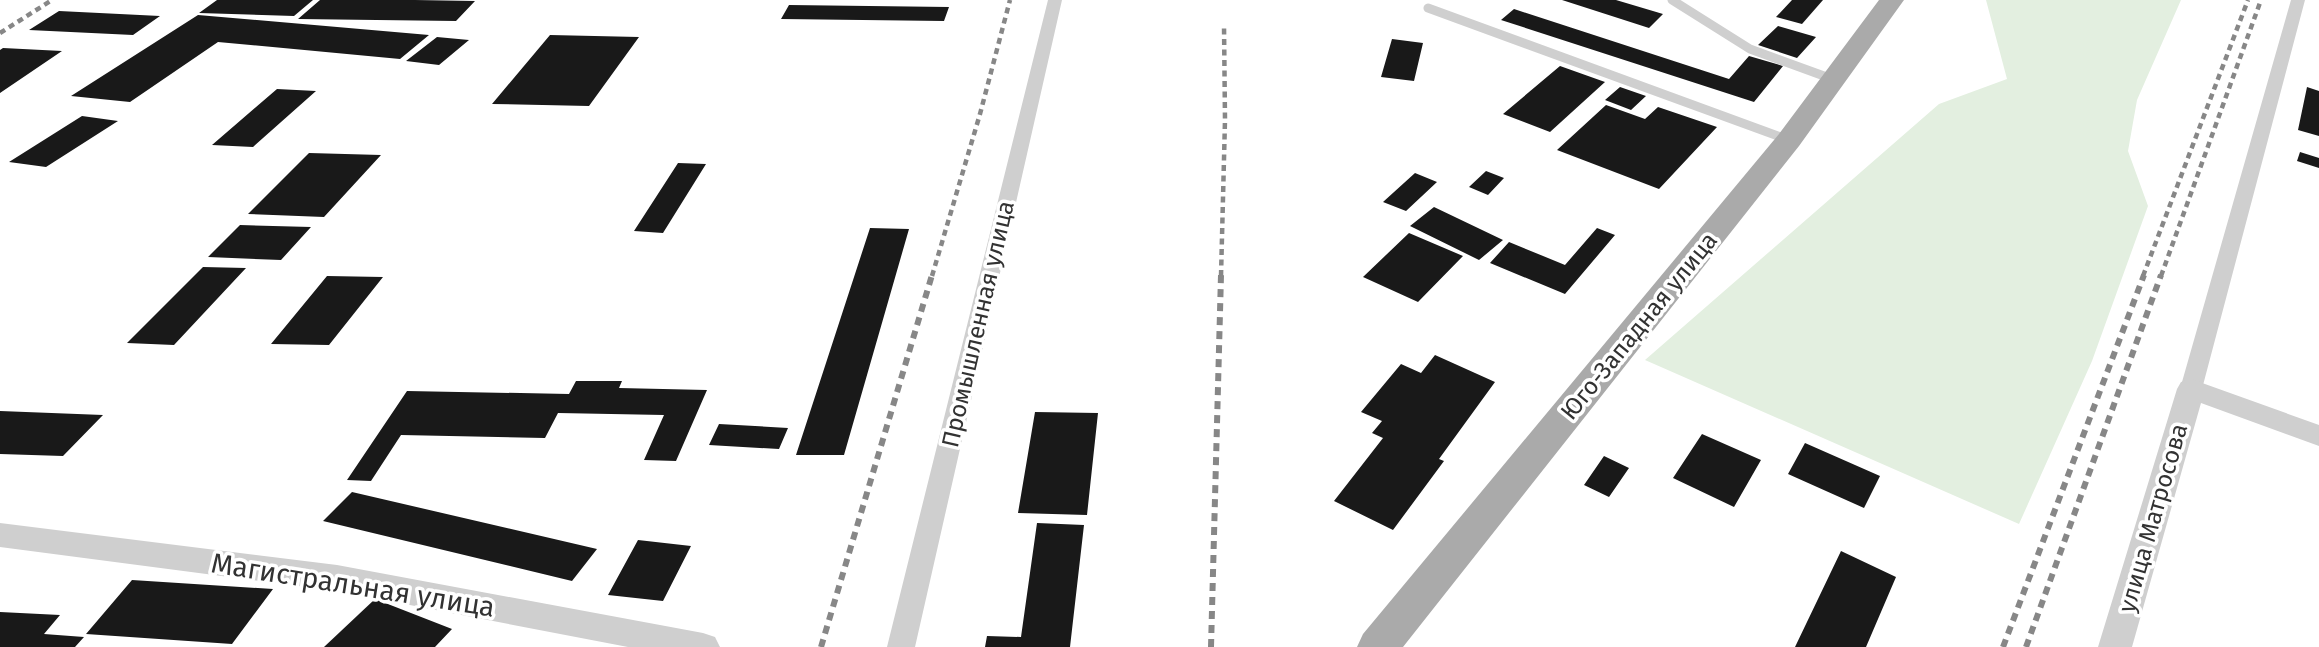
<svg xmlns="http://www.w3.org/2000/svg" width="2319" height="647" viewBox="0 0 2319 647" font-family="'Fira Sans',sans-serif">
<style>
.green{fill:#e3efe0}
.building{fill:#191919}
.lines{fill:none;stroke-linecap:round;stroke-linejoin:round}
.service{stroke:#cfcfcf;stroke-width:9}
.minor{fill:#cfcfcf;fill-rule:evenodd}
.tertiary{fill:#cfcfcf;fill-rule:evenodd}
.primary{fill:#aaa;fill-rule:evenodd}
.rail-far1{stroke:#878787;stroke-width:4.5;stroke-dasharray:6 4.5;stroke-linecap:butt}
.rail{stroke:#878787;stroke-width:6;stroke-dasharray:8 6;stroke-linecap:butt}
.labels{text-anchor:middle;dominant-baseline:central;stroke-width:7;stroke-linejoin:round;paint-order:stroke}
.street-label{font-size:24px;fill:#323232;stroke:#fff}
.near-street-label{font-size:28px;fill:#323232;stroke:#fff}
</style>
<rect width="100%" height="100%" fill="#fff"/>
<!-- green -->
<path class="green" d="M1986,0H2181L2137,100L2128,151L2148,206L2092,361L2019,524L1645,360L1939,104L2007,79Z"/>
<!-- building -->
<path class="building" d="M217,0H313L294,16L199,13Z
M320,0H415L475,1L456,21L298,19Z
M1562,0H1616L1663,14L1649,28Z
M1792,0H1823L1802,24L1776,17Z
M789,5L949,7L944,21L781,19Z
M1514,9L1729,79L1749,56L1783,66L1754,102L1501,20Z
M59,11L160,16L133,35L29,30Z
M198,15L429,35L400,59L218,42L130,102L71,96Z
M1778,26L1816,37L1797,58L1758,45Z
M550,35L639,37L589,106L492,104Z
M437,37L469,40L439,65L406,61Z
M1392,39L1423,43L1414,81L1381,77Z
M3,48L62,51L0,93V50Z
M1560,66L1605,82L1550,132L1503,114Z
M1620,87L1646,96L1631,110L1605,100Z
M2307,87L2319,91V136L2298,130Z
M277,89L316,91L253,147L212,145Z
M1606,105L1645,119L1658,107L1717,127L1659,189L1557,150Z
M82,116L118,121L46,167L9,162Z
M2300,152L2319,158V168L2297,161Z
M309,153L381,155L324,217L248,214Z
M678,163L706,164L663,233L634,231Z
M1486,171L1504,178L1488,195L1469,187Z
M1415,173L1437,182L1406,211L1383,202Z
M1434,207L1503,240L1479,260L1410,226Z
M240,225L311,227L281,260L208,257Z
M870,228L909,229L844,455H796Z
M1597,228L1615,235L1565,294L1490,263L1509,242L1565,265Z
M1409,233L1463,256L1418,302L1363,277Z
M203,267L246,268L174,345L127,343Z
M327,276L383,277L329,345L271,344Z
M1435,355L1495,382L1439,459L1444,461L1393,530L1334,501L1383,438L1372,433L1382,421L1361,412L1401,364L1421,373Z
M576,381H622L619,388L707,390L676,461L644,460L664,415L558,413L545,438L401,435L371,481L347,480L407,391L569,394Z
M0,411L103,415L63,456L0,454Z
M1035,412L1098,413L1087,515L1018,513Z
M719,424L788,428L779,449L709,445Z
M1702,434L1761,460L1734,507L1673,478Z
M1805,443L1880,476L1864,508L1788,474Z
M1604,456L1629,468L1609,497L1584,485Z
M352,492L597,549L572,581L323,521Z
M1037,523L1084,525L1070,647H985L987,636L1021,637Z
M638,540L691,546L663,601L608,595Z
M1841,551L1896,577L1866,647H1795Z
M132,580L273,589L232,644L86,634Z
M375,599L452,629L435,647H324Z
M0,612L60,615L44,634L84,637L75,647H0Z"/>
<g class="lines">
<!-- service -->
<path class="service" d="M1672,0L1750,49L1835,80
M1428,8L1789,140"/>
<!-- minor -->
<path class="minor" d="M1048,0H1062L915,647H887Z
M2291,0H2305L2202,389L2199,394L2191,397L2183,394L2180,389Z"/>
<!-- tertiary -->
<path class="tertiary" d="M2191,379L2319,425V446L2201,403L2132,647H2098L2177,389L2181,382Z
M0,523L337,565L703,633L715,637L720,647H628L337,591L0,547Z"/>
<!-- primary -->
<path class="primary" d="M1879,0H1904L1799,146L1403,647H1357L1363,634L1779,134Z"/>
<!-- rail-far1 -->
<path class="rail-far1" d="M0,33L52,0
M932,276L980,114L1010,0
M1221,276L1225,120L1224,25
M2143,276L2248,0
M2161,276L2261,0"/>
<!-- rail -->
<path class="rail" d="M821,647L932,275
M1211,647L1221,275
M2003,647L2144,275
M2026,647L2161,275"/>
</g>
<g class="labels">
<!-- street labels -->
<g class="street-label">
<text transform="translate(978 324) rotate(-77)">Промышленная улица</text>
<text transform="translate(1639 326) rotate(-51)">Юго-Западная улица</text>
<text transform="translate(2153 518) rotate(-74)">улица Матросова</text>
</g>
<!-- near-street labels -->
<g class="near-street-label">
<text transform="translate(353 585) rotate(9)">Магистральная улица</text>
</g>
</g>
</svg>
